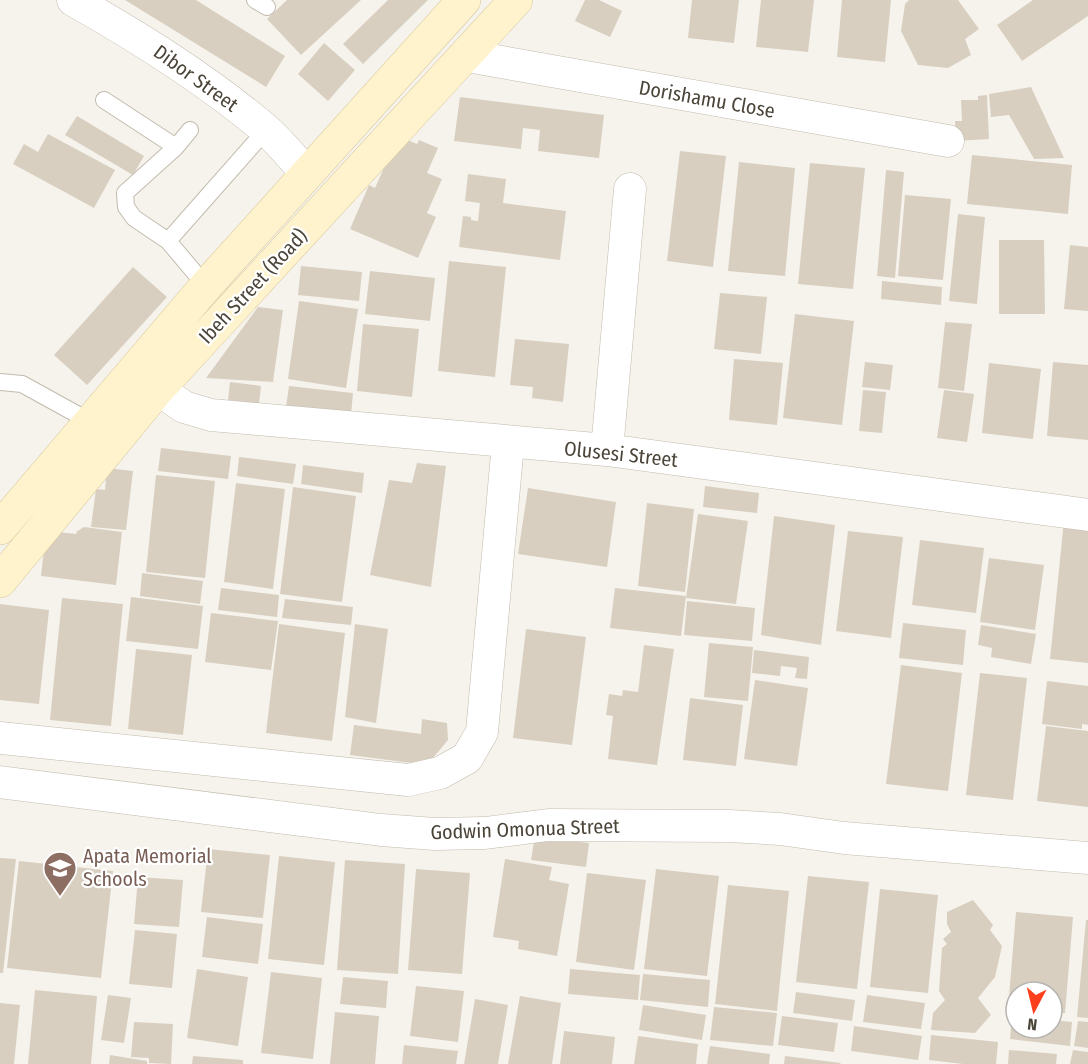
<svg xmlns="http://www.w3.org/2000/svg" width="1088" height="1064" viewBox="0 0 1088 1064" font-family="'Fira Sans Condensed',sans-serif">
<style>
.building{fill:#d8cfc1}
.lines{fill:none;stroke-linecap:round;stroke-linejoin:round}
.lane-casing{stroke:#c2bbae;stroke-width:18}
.street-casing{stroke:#c2bbae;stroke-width:33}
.secondary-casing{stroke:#d6c79b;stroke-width:34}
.lane{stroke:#fff;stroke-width:16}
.street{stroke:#fff;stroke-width:32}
.secondary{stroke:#fff3cd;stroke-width:33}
.labels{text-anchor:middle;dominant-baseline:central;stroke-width:4.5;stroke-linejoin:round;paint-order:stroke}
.street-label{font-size:20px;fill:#4b4439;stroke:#fff}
.education-label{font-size:20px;fill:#785e54;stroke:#fff;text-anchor:start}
</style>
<rect width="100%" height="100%" fill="#f6f3ec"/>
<!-- building -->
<path class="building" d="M125,0H196L285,56L266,87Z
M287,0H361L301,55L267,19Z
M388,0H428L363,64L343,44Z
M585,0H599L622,11L610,37L575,21Z
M692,0H739L734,43L688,38Z
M761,0H814L808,52L756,47Z
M842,0H891L885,62L837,57Z
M909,0H958L979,29L965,39L971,55L948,68L918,65L901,31L905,4Z
M1033,0H1088V16L1022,61L997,25Z
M324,43L355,70L328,101L298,74Z
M1031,87L1064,158L1034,159L1009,115L991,117L989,94Z
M987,95L989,139L956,141L955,121H962L961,100H978V96Z
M460,97L604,115L599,158L538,151L540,130L523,128L521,149L454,141Z
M77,116L144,156L133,175L65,135Z
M48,134L115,170L94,208L13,164L24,144L38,152Z
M398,136L417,144L419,140L438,148L427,173L442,179L427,213L436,217L418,258L350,229L369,185L375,188Z
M680,151L726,156L713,267L667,261Z
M972,155L1072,165L1068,214L967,204Z
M739,162L795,168L785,276L728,271Z
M810,163L865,168L853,289L798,284Z
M886,170L904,172L895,278L877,276Z
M468,174L506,179L503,203L566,211L560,260L459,247L463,216L471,217V220L478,221L480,203L465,201Z
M905,195L951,199L943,280L898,276Z
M958,214L985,217L977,304L949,301Z
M999,240H1044L1045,314H999Z
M1070,245L1088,247V311L1064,309Z
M449,261L506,267L495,377L438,371Z
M301,266L362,272L359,301L298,295Z
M133,267L167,297L87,385L54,355Z
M370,271L435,278L430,321L365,314Z
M882,281L942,287L941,305L881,299Z
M720,293L767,297L761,354L714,349Z
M299,301L358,309L346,388L288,379Z
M258,307L283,310L273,382L206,378Z
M795,314L854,321L842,425L783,418Z
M945,322L972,324L964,391L938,388Z
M363,324L419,329L412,397L357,391Z
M515,339L569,344L563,402L532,398L533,387L510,385Z
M734,359L783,363L777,425L729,420Z
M865,362L893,365L890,390L862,387Z
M1053,362L1088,365V440L1047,436Z
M989,363L1041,369L1033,439L982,433Z
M230,382L261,386L259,404L228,400Z
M289,386L353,393L351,415L286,407Z
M863,390L886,392L882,433L859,431Z
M944,390L974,394L967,442L937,438Z
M161,448L231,456L228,479L158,471Z
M239,457L296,464L293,484L237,476Z
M417,463L446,466L431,587L370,575L389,480L412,483Z
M303,465L364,473L362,493L301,484Z
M107,468L133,471L126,530L91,527L96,489L105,490Z
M156,475L215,481L205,578L146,572Z
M236,483L285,489L273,589L224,582Z
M705,486L759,493L757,513L703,507Z
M293,487L356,496L342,602L280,594Z
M528,488L616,502L607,567L518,554Z
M647,503L694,509L685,592L638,586Z
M698,514L748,521L736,604L686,598Z
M774,516L835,525L821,645L761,635Z
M1064,520L1088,522V663L1050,659Z
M84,527L122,532L116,585L41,576L46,531L77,534L76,532Z
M848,531L903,537L891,638L836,631Z
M920,540L984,548L976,613L912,605Z
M989,558L1044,565L1035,630L980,622Z
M142,573L203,581L200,604L140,596Z
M221,588L279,595L277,617L218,610Z
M615,588L686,596L681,636L610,628Z
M131,597L203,606L198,649L126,641Z
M62,598L123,604L111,726L50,720Z
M285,599L353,607L351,625L282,618Z
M687,601L755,608L752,641L684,635Z
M0,604L49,610L39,704L0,700Z
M211,613L278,621L271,670L205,662Z
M903,623L966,630L963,665L899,658Z
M279,624L345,633L332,741L266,733Z
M355,624L388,629L376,723L345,717Z
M981,625L1036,634L1031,664L991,657L992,648L978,645Z
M526,629L586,637L572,745L513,738Z
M709,643L753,647L748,701L704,697Z
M644,645L674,649L657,765L608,759L613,716L606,715L609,694L622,696L623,690L638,692Z
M136,649L192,655L183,735L128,729Z
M754,650L809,657L807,679L795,678L797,668L781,666L780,676L752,673Z
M901,665L962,673L948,791L886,784Z
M980,673L1027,678L1013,800L966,795Z
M755,680L808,688L797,766L744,759Z
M1047,681L1088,686V725L1082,724V729L1042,724Z
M690,698L743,705L736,766L683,760Z
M422,719L447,723L448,740L427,765L350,755L354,725L421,734Z
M1046,726L1088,731V807L1037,801Z
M535,836L589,843L586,867L531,860Z
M208,849L270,855L263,918L201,912Z
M279,856L335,862L324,965L268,959Z
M0,858L16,859L3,973H0Z
M505,859L552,867L549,880L569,884L557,956L518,949L519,941L493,937Z
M345,860L405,864L398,974L337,970Z
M19,861L113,871L101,978L7,968Z
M416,869L470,873L462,974L408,970Z
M656,869L719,876L707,976L644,969Z
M587,873L646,880L634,970L576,962Z
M808,876L869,882L857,989L796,982Z
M138,877L183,880L179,927L134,924Z
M728,885L789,891L777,1011L715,1004Z
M880,889L938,895L928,993L870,987Z
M973,900L993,925L990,930L1002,946L995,977L978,998L991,1015L975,1033L931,1030L933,1013L945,1000L939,991L942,948L947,944L943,939L951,932L947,924V912Z
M1016,912L1073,917L1065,1013L1052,1012V992H1016V1009H1008Z
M207,917L263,924L258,964L202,957Z
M1086,920H1088V1018L1077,1017Z
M135,930L177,934L172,988L129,984Z
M197,969L248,977L238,1046L187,1038Z
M570,969L640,975L638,1000L568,994Z
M271,972L322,978L313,1059L261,1053Z
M643,974L710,980L708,1007L640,1000Z
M343,977L388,981L386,1008L340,1004Z
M416,986L464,991L458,1042L410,1036Z
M35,990L97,996L91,1064H28Z
M796,992L855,1000L852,1021L793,1013Z
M108,995L131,998L124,1043L101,1040Z
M867,995L925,1003L921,1029L863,1022Z
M520,996L561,1003L552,1064H508Z
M475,999L508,1005L498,1064H464Z
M0,1003L20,1005L14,1064H0Z
M643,1005L706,1015L702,1040L639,1030Z
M714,1007L777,1013L773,1046L710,1040Z
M335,1012L379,1016L375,1064H330Z
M782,1016L838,1023L834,1052L778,1045Z
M1012,1016H1016V1028H1052V1020L1072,1022L1070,1046L1010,1039Z
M1078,1021L1088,1022V1048L1074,1046Z
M134,1022L173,1024L171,1064L149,1063V1058L131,1057Z
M854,1026L922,1036L918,1060L851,1051Z
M564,1031L615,1037L612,1064H560Z
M931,1035L998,1042L996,1064H963L929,1060Z
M638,1036L698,1044L696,1064H634Z
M404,1045L458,1051L456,1064H402Z
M710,1046L770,1054L769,1064H707Z
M1009,1050L1057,1054L1056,1064H1008Z
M1073,1050L1088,1052V1064H1070Z
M110,1055L147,1061V1064H109Z
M193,1056L243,1060V1064H192Z
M785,1056L841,1063L840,1064H784Z"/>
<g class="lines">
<defs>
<path id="lane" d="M255,0L267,7
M104,100L176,147L125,193L126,207L134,218L168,241L206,286
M176,147L190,130
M168,241L266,130
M0,382L22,384L91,422"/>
<path id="street" d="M73,0C140,38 206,79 265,129C280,142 293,158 306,173
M467,56L948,141
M158,389L184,407L211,415L607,450L1088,515
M607,450L630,189
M0,738L408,780L440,773L467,758L482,732L508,443
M0,782L381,830L435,834L485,833L548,825L729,826L780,829L844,838L1088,858"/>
<path id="secondary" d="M0,528L206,286L464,0
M0,581L158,389L516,0"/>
</defs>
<!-- lane casing -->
<use href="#lane" class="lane-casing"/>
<!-- street casing -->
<use href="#street" class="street-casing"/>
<!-- secondary casing -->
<use href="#secondary" class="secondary-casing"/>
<!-- lane -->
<use href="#lane" class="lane"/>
<!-- street -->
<use href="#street" class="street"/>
<!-- secondary -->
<use href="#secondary" class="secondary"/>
</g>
<!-- icons -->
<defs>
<symbol id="school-pin" viewBox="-11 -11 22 30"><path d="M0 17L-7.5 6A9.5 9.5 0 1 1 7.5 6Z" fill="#8d6e63" stroke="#fff"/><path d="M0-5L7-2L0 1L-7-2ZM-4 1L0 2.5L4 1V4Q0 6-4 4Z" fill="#fff"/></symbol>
</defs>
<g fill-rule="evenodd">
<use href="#school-pin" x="41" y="849" width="38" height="52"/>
</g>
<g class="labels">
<!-- street labels -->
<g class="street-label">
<text transform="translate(196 78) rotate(36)">Dibor Street</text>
<text transform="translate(707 99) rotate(10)">Dorishamu Close</text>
<text transform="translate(253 286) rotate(-47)">Ibeh Street (Road)</text>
<text transform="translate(621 454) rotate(6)">Olusesi Street</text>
<text transform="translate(525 829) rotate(-2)">Godwin Omonua Street</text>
</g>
<!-- education labels -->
<g class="education-label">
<text x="83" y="856">Apata Memorial<tspan x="83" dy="23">Schools</tspan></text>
</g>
</g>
<!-- north arrow -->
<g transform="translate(1034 1010) rotate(187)"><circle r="28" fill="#ffffff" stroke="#b7b4b0" stroke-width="1.5"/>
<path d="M0-4.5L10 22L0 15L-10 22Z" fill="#fc3f1d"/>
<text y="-9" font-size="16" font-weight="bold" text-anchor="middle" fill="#4b4439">N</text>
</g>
</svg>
